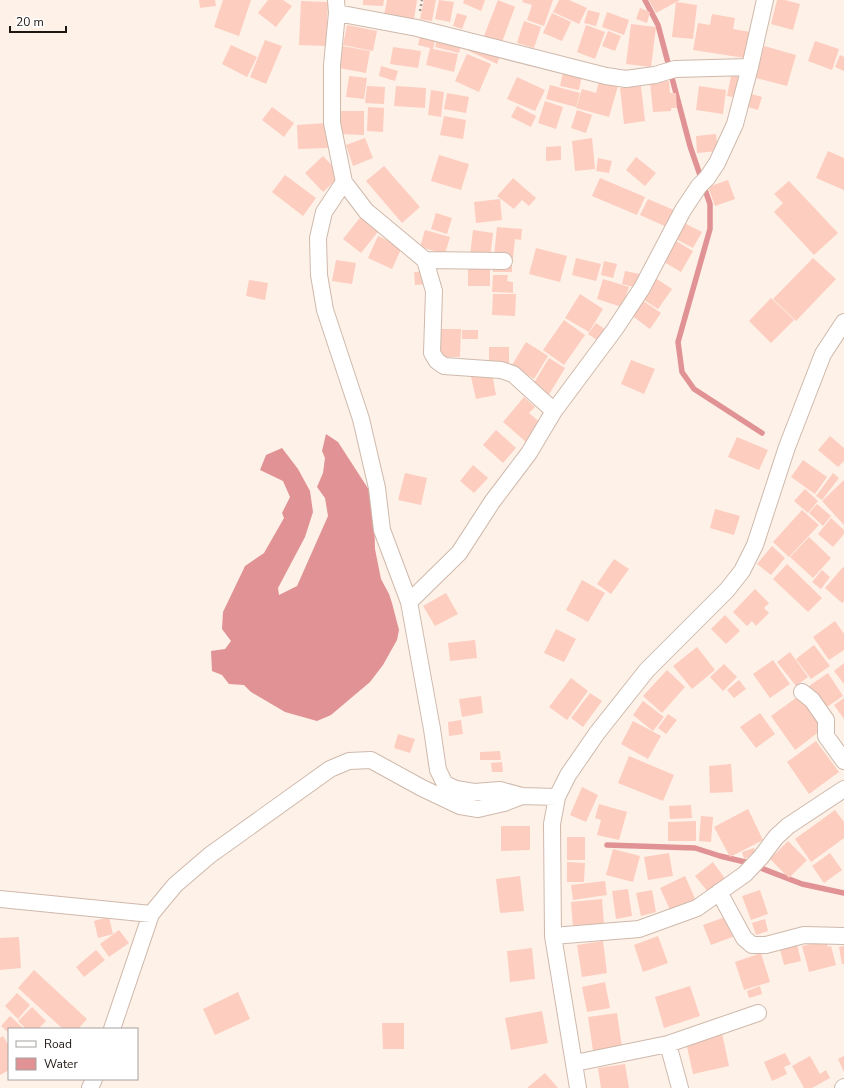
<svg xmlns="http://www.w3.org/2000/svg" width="844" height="1088" viewBox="0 0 844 1088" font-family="'Nunito Sans',sans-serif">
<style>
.water{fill:#e19294}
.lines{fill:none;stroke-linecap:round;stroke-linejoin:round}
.stream{stroke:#e19294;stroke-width:5.5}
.building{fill:#fdcdbf}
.minor-casing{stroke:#cfb9ab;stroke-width:18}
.path{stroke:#9f948d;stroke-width:2.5;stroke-dasharray:2 3;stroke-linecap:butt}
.minor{stroke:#fff;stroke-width:16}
</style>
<rect width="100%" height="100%" fill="#fef1e8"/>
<!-- water -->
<path class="water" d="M326,434L338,442L371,493L374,510L375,549L381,579L389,594L392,603L399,630L397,640L383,665L370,682L331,715L317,721L285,712L251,692L244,685L229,684L222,675L212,671L211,651L225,649L231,641L222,629L223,612L245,566L264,553L284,518L282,513L290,497L283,481L260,470L266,455L282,448L298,469L310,491L313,512L305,537L278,588L279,595L297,586L328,516L325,498L317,487L323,473L325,458L322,451Z"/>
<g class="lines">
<!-- stream -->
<path class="stream" d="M645,0L658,25L690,146L710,204V229L678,342L682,372L694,389L762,433
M607,845L695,848L720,856L745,862L802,884L844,893"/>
</g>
<!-- building -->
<path class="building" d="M199,0H215L216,6L200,8Z
M223,0H251L239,36L214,27Z
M268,0H283L292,6L276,27L258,13Z
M363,0H384L383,6L363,5Z
M387,0H417L414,19L384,15Z
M424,0H436L432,21L420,19Z
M439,0L454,2L450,22L435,19Z
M464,0H485L481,11L463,3Z
M498,0L515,7L502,42L484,36Z
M523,0H553L544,26L527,20L532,5L522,2Z
M559,0H569L587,8L579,24L553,12Z
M649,0H680L656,13Z
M777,0H785L800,4L793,30L771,24Z
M301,1L328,2L326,46L299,45Z
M676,2L697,5L693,39L672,37Z
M640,8L650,12L647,23L636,19Z
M588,10L600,13L596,26L584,23Z
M607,12L629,20L624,35L602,27Z
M457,13L467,16L462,29L453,26Z
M552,13L571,22L562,41L543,33Z
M712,14L735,18L733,29L750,32L745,58L693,50L698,23L710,25Z
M524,21L541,27L534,48L517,43Z
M631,24L656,27L651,67L626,64Z
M347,25L377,31L373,51L343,45Z
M586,25L605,32L595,59L577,52Z
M608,31L621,36L615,51L602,46Z
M421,33L436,37L433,49L458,54L454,72L426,65L430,48L418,45Z
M437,39L461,45L459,53L435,47Z
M265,40L282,46L266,84L250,77Z
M815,41L839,49L832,70L808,61Z
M470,43L500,56L497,64L467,50Z
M231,45L257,57L247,77L222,64Z
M342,46L370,51L366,73L339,68Z
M764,46L796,55L787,86L756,78Z
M393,47L421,51L418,68L390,64Z
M467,54L491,64L479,92L455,81Z
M840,55L844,57V71L835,67Z
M381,66L398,71L395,81L379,76Z
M732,71L743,73L738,98L727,96Z
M563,72L582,75L579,90L560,86Z
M349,76L367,78L364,99L346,97Z
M517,77L545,90L535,111L507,99Z
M599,81L618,86L609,117L576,108L582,89L596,93Z
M669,81L670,93H676L677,108H671V111L653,112L650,82Z
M550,85L580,93L576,107L546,99Z
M367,86L385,87L384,104L365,103Z
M396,86L426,88L425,108L394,106Z
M641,86L645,121L624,124L620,88Z
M699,86L726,90L723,114L696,110Z
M431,90L444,92L441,117L428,115Z
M447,93L469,97L466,113L444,109Z
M751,94L762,97L758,110L748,107Z
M545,101L563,107L556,129L538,123Z
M517,106L536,116L531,127L511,117Z
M272,107L294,123L284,137L262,120Z
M368,107L384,108L383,132L367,131Z
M577,110L592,115L586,133L571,128Z
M341,111H364V135L341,134Z
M444,116L466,120L463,139L440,135Z
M327,123L328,148L298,149L297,125Z
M716,134L718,151L697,153L696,136Z
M365,138L373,158L353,166L346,145Z
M592,138L595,169L575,171L572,141Z
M561,146V160L546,161V147Z
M828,151L844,158V190L816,178Z
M439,155L469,164L461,190L431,181Z
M323,156L341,175L323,192L305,173Z
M636,157L656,173L645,186L626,170Z
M598,158L612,161L609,173L596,171Z
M384,166L420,207L402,223L366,181Z
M285,175L316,198L303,216L272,192Z
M513,178L536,198L529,206L522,200L514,209L497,196Z
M600,178L645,197L637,215L592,196Z
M728,180L735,199L715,206L708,187Z
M789,181L838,233L814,255L774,212L783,203L774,194Z
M500,199L502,220L476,223L474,202Z
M648,199L676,211L669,228L640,215Z
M436,213L452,218L447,234L431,229Z
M362,215L380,229L361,253L343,239Z
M684,223L702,232L693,248L676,239Z
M497,227L522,229L521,240L515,239L513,258L494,256Z
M425,230L450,237L445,254L420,247Z
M473,230L493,233L490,259L470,256Z
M378,236L402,247L392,269L368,258Z
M676,241L693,251L681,272L664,262Z
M536,248L567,256L560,282L529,274Z
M576,258L601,264L596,281L572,275Z
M813,258L836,279L796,321L773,299Z
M336,260L356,263L352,284L332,281Z
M604,261L617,264L613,278L601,275Z
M512,263V272H493L492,264Z
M468,265H490V286H468Z
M427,271L428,284L415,285L414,272Z
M625,271L640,274L637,288L622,284Z
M493,275H508L507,281L513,282V293L492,292Z
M654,277L672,289L658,309L641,298Z
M603,279L629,287L622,307L597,299Z
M249,280L268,283L265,300L246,296Z
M493,294H516L515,316L492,315Z
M580,294L603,309L589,332L565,318Z
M771,298L794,320L771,343L749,321Z
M642,300L661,313L650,329L631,315Z
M564,320L585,335L564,365L543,350Z
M596,323L609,332L601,343L588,334Z
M439,329H461L460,357H438Z
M462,330H478V339H462Z
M526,342L548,356L534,379L512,365Z
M489,347H509V363L489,364Z
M549,358L565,368L548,396L532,386Z
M631,360L655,369L644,394L621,384Z
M492,373L496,395L476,399L471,377Z
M524,397L535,407L529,413L542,424L526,442L503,422Z
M496,430L516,448L503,463L483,445Z
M830,436L844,448V461L838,467L818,450Z
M737,437L768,450L759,470L728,457Z
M803,460L827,477L815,494L791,477Z
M473,465L488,478L474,493L460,481Z
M405,473L427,478L421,505L398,500Z
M833,473L839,478L822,500L816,496Z
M844,480V525L822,501Z
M805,489L818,501L808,513L794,501Z
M817,504L831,516L823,526L809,513Z
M715,509L740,516L734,535L710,528Z
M802,510L819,525L789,557L773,542Z
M831,518L844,530V534L833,547L818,534Z
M809,537L831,558L813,578L790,557Z
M772,546L785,558L771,575L757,564Z
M614,559L629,569L611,594L597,584Z
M787,564L822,598L808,612L773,579Z
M843,567L844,568V601L842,603L825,588Z
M822,570L830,577L821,589L812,582Z
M582,580L605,593L588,622L566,610Z
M755,589L769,603L764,608L769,613L756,626L752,621L747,626L733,612Z
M446,593L458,614L435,626L423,606Z
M725,615L740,631L726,644L711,629Z
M835,621L844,634V650L829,660L813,637Z
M556,629L576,639L564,662L544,653Z
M475,640L477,658L450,661L448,643Z
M814,645L830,666L811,679L796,659Z
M697,647L715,670L692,689L673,666Z
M790,652L808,677L796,686L777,662Z
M773,660L790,684L770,698L753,674Z
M844,663V684L834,671Z
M724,664L737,677L723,691L710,677Z
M667,670L685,687L662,713L643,696Z
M828,673L843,696L824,709L809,686Z
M571,678L588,691L567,720L549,707Z
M739,680L746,689L734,698L727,690Z
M590,693L602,701L583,727L571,718Z
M800,695L824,728L795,750L771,716Z
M481,696L483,713L462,717L459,699Z
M844,698V719L834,705Z
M643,701L664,717L653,731L633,715Z
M760,713L775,734L756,748L740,727Z
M668,714L677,720L666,734L658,728Z
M461,720L463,734L449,736L448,722Z
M633,721L661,736L648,759L621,744Z
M398,734L415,739L410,753L394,748Z
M816,741L839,772L809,794L787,762Z
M500,751L501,760H480V752Z
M629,756L674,775L663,801L618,783Z
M502,762L503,772H492L491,763Z
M731,764L733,792L710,793L709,766Z
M582,787L598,795L586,822L570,815Z
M599,804L627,812L619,840L597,835L601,820L595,818Z
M691,805L692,818L670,819L669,806Z
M748,809L763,840L730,857L714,827Z
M835,810L844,822V838L811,862L795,839Z
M701,816L713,817L711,842L699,841Z
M696,821V841H668V822Z
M501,826H530V850L501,851Z
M567,837H585V860H567Z
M788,841L807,860L789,878L770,859Z
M754,848L756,854L744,859L742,852Z
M613,849L640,856L633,882L606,875Z
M669,853L673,876L648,880L644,857Z
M830,853L842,870L824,883L812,866Z
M567,862L585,863L584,882H567Z
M713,862L726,880L709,893L695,876Z
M520,876L524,911L500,913L496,879Z
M685,876L697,903L672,914L660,888Z
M605,881L607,895L573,900L571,885Z
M628,889L632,916L616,919L612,891Z
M652,890L656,912L641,916L636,893Z
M760,890L768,914L751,920L742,896Z
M602,899L604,924L573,927L571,902Z
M728,916L735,936L711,945L703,925Z
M109,917L113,934L98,938L94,921Z
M765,919L768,931L756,935L752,923Z
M119,930L129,943L109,957L100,944Z
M658,936L668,963L643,972L634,945Z
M19,937L21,968L0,970V938Z
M796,940L801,961L784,965L779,945Z
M826,940L828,947L831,946L836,965L809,972L802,946Z
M603,941L607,973L582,977L577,945Z
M844,946V964H842L839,947Z
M532,948L535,979L510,982L507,951Z
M96,950L105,960L84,977L76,967Z
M761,953L770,982L744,990L735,962Z
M34,970L87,1019L78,1029H63L18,988Z
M605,982L610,1008L587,1012L582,987Z
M690,986L700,1016L664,1028L655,997Z
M760,986L762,994L749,998L747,991Z
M238,992L250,1019L215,1035L203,1009Z
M17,993L30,1005L18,1019L5,1006Z
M32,1007L46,1021L38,1029H26L18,1021Z
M542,1011L548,1043L511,1050L505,1018Z
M617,1013L622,1047L593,1051L588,1017Z
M10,1016L24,1029H9V1033L1,1026Z
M382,1023H404V1049H383Z
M722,1033L729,1066L693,1074L686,1042Z
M3,1036L9,1046V1070L0,1075V1038Z
M785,1053L791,1064L784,1067L787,1074L772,1081L764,1062Z
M810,1056L820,1074L826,1070L830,1078L812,1088H804L792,1066Z
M844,1056V1072L838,1059Z
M625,1064L629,1088H601L598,1068Z
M545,1073L558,1088H527Z"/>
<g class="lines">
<defs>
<path id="minor" d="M336,0L337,13L332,65V123L344,182L366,211L425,260L434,291L432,353L437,361L444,366L501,370L513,374L554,411
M337,13L417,28L606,76L626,79L655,75L675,69L750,67
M344,182L324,212L318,238L319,275L325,310L361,419L377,488L382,530L409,602
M425,260L504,261
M802,692L812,700L826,720V736L844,761
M557,797L522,796L500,790L474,792L456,789L445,784L438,770L432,729L409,602L459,553L492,502L529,453L554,411L615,329L642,288L683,210L699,186L707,178L717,163L735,124L750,67L765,0
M719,892L744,938L752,945H766L804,935L844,936
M0,899L151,914L175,885L210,855L330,769L349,761L371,760L422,788L460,806L478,809L504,803L522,796
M553,936L639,929L697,908L745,874L761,857L776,837L788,826L844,789
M112,1029L151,914
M668,1044L758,1013
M575,1063L668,1044L680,1088
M90,1088L94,1079
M578,1088L553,936L552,824L557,797L568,775L597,733L647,670L727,590L742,571L755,545L787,447L823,354L844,322
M843,1088L844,1087"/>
</defs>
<!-- minor casing -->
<use href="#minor" class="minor-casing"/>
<!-- path -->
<path class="path" d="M420,11L422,0"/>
<!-- minor -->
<use href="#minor" class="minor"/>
</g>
<!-- legend -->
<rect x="8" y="1028" width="130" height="52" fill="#ffffff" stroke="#a5a2a0"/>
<rect x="16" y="1041" width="20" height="6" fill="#ffffff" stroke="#a5a2a0"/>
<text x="44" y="1048" font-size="12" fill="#1e1611">Road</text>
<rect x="16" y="1058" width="20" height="12" fill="#e19294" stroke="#a5a2a0"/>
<text x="44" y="1068" font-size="12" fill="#1e1611">Water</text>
<!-- scale -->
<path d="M10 26v6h56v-6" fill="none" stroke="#1e1611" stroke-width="2"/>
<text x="16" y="26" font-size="12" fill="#1e1611" stroke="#ffffff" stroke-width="3" paint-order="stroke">20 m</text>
</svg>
